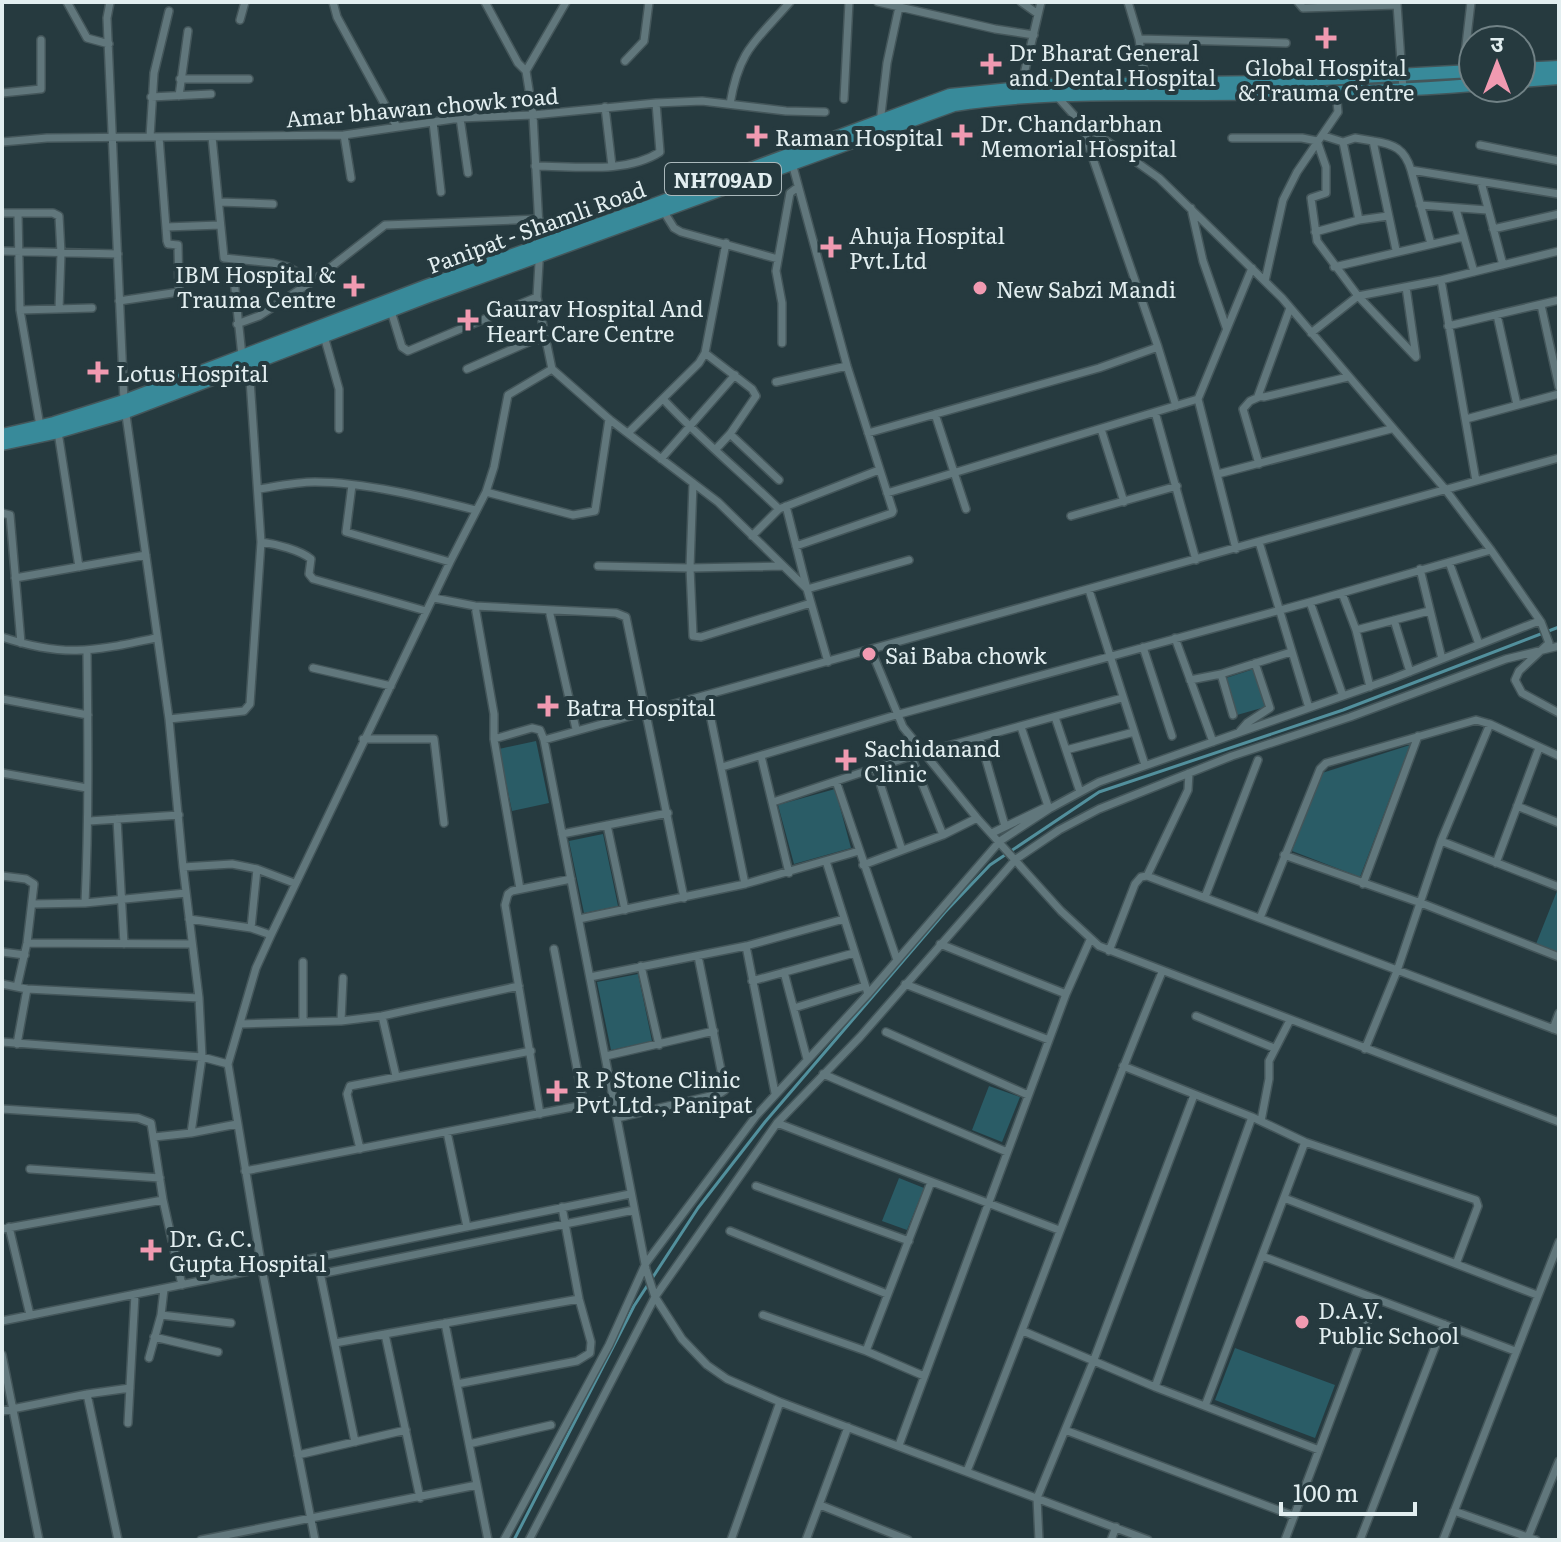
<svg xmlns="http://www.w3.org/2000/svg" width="1561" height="1542" viewBox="0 0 1561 1542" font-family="Literata,'Noto Sans Devanagari',serif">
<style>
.green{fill:#2a5c66}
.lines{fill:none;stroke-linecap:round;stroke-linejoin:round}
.stream{stroke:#52909d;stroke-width:3}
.minor-casing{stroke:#44565a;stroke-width:10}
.trunk-casing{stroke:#44565a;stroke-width:15}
.minor{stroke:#61777c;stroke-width:7}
.trunk{stroke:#388a9a;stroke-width:12}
.poi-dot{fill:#f19ab1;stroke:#263a3f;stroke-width:3}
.labels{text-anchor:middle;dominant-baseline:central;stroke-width:8;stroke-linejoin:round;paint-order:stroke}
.shield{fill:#263a3f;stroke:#aab8bb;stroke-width:2}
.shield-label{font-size:20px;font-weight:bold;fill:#e2eef0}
.poi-label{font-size:22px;fill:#e2eef0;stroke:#263a3f;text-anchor:start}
.street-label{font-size:22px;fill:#e2eef0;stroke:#263a3f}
</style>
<rect width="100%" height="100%" fill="#263a3f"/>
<!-- green -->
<path class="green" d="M1254,669L1265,707L1237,715L1226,678Z
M536,741L549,803L512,811L499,749Z
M1410,745L1360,877L1292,851L1322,773Z
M835,789L851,848L794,864L778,805Z
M603,834L618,906L584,913L569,841Z
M1557,891L1559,892V953L1536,944Z
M638,974L652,1041L611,1050L597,982Z
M989,1086L1020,1097L1002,1142L972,1130Z
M899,1178L924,1188L907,1230L882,1221Z
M1235,1348L1335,1385L1315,1438L1215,1400Z"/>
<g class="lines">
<!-- stream -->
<path class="stream" d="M514,1540L634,1306L698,1208L765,1122L945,912L990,865L1099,792L1343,710L1559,627"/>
<defs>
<path id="minor" d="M67,2L87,38L109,44
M110,2L107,18L124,401L169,719L183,867L199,998L202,1057L191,1133
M333,2L337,17L397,127
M485,2L518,63L526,71
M566,2L526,71L533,115L540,246L537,297L552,369L609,419L718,502L807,589L828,662
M878,2L995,29L1034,35
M1021,2L1038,14
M1128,2L1139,39L1146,86
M1298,2L1303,8L1397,5
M1397,4L1403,90
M240,20L245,2
M1139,39L1286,43
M625,61L644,41L649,2
M1463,71L1471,2
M180,79H249
M1021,87L1041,2
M2,93L41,89V40
M1055,94L1080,122L1159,178L1282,298L1445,489L1491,550L1541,622L1549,643L1519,671L1515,680L1522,693L1559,713
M179,96L188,31
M151,97L211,94
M844,99L849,2
M730,104C739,49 756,41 790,2
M605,107L612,166
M460,118L468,173
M433,122L441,192
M880,123L887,63L899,7
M1081,124L1158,347L1176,406
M344,135L351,178
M1324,136L1343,142L1355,138L1373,141L1396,250
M150,137L154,73L169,11
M212,137L224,258L273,263L288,267L313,281
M1232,138H1302L1317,141L1326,167V193L1311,198L1317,241L1358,296L1416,357L1406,287
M1373,141C1394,144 1405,149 1411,170
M2,142L47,138L344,135L460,118L533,115L656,103L702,101L786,111L825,112
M1343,142L1359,220
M1480,145L1559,161
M792,163L847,366L893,511L892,513L796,546
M535,166C574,166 626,174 660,152L656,103
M1481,182L1503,265
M219,202L273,204
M1420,205L1487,210
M1191,208L1203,261L1226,327
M1456,209L1474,272
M664,212L674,228L681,232L778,259
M2,213H53L59,216L61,253L59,309
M18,214L20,310L40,426
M166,227L220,225
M1493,229L1559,214
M1315,232L1359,220L1388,216
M1431,244L1411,170L1559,194
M2,251L118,254
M1334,267L1463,237
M1441,280L1476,481
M1265,281L1283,200L1297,172L1338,112L1336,92
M119,301L179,292L178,245L168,244L167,241L159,137
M1541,305L1559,387
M1290,308L1258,396L1264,397L1348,377
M20,310L92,308
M391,311L402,347L408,351L537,297
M1497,315L1517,405
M237,324L259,316L313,281L385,225L539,219
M1448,326L1559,300
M1311,333L1358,296L1441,280L1559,251
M324,336L339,389V429
M782,343V303L776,271L790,193L798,187
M705,353L752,389L756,396L730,434L716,449
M467,369L531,341L545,338
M776,382L847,366
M663,399C699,438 741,472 779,509
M1198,399L1236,549
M1155,412L1196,560
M935,414L966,509
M1466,419L1559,394
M1101,429L1124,502
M58,432L79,567
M628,433L699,363L705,353L726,243
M868,433L1099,368L1158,347
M730,434L779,480
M661,459L735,375
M1259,464L1243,409L1250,401L1259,397
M1218,474L1391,429
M693,483L690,568L693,636L701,637L811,603
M352,485L346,532L450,562
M259,489C278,486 296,482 315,482C364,482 428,498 475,510
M486,492L573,515L595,511L609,419
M887,493L1198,399L1252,268
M786,506L807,589L909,560
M2,513L10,515L21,643
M1071,516L1177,486
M752,536L779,509L879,470
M261,542C276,544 300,550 311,559L309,574L313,579L426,611
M1259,542L1309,708
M1449,562L1479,644
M598,566L690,568L783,566
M1420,569L1442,659
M15,578L146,555
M1089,590L1145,765
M1342,593L1356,630L1370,687
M434,598L475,606L616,613L626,617L684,898
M1310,602L1343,696
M475,606L494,714V739L520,889
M549,610L576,729
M1394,620L1410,672
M1356,630L1429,611
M2,637C65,658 93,651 156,638
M1175,638L1213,742
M1143,647L1172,736
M871,650L903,727L977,818L1061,911L1099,946L1559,1122
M313,668L391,686
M1221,674L1233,715
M1190,680L1221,674L1291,652
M706,695L745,884
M2,699L88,715
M1055,717L1080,792
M169,719L244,711L250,704L261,542L249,365L242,356L232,260
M1021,727L1049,809
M1240,731L1247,723L1270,708L1255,663
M363,739H434L444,823
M494,739L532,728L540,730L544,740L646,1269L655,1297L682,1339L707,1365L727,1379L780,1402L1148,1540
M980,739L1005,826
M544,740L1559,458
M1066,750L1134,732
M761,756L789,873
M911,756L943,835
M722,767L896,715L1310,602L1491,550
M875,768L902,850
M2,773L87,788
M836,781L897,960
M773,802L911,756L1122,698
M1517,806L1559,823
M117,819L124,944
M89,821L179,815
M607,825L625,910
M992,833L1044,808
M562,834L668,813
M1441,841L1559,887
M1284,855L1421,903L1559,957
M826,861L868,994
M1496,863L1539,748
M863,865L943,835L977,818
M183,867L232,864L257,869L294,883
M2,876L26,879L34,884L27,943L17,987
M1147,876L1188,790L1189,773
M1363,884L1418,736
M1205,897L1258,760
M85,903C89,819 88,736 87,652
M33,904L85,903L186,893
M1260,918L1320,769L1326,763L1476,720L1490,724L1559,756
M189,919L251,928L271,935
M579,919L745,884L859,851
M251,928L257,869
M27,943L192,944
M940,944L1066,994
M746,946L775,1093
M554,949L584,1105
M1109,951L1135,884L1141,877L1147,876L1559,1031
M2,952L25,955
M641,966L659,1045
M784,972L807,1059
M590,977L746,946L844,919
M752,981L854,953
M2,984L27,989L199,998
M905,984L1049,1040
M794,1008L865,986
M382,1016L396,1076
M1196,1016L1274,1048
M341,1021L343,978
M303,1022V962
M240,1024L341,1021L382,1016L519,986
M1553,1029L1559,1013
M886,1032L1028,1095
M2,1042L202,1057L228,1064
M17,1044L27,989
M1365,1049L1397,971L1441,841L1490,724
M606,1056L714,1031
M1123,1066L1252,1117L1305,1142L1476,1200L1478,1206L1456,1264
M823,1074L1007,1152
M2,1109L138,1118L151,1123L163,1200L182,1285
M540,1114L505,905L508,894L512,891L571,879
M617,1118L719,1094L725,1090L698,956
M1261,1121L1269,1079V1061L1290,1020
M777,1123L1059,1230
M447,1132L467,1227
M154,1137L191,1133L237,1124
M360,1149L347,1094L350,1086L531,1051
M30,1169L160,1178
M245,1171L614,1099
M756,1186L909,1241
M1284,1198L1537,1295
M9,1227L30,1315
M2,1229L163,1200
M730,1231L887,1294
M1262,1256L1515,1351
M317,1258L355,1442
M320,1274L634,1210
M161,1315L231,1323
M763,1315L866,1351L924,1376
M2,1321L630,1194
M445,1323L488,1540
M1023,1331L1155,1387L1319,1450
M385,1334L420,1498
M154,1337L218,1352
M335,1343L579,1299
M866,1351L931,1182
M2,1355L39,1540
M149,1358L161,1315L164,1289
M457,1384L577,1361L590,1353L591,1342L579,1299L562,1207
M1155,1387L1252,1117
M87,1394L118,1540
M1205,1406L1305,1142
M2,1411L87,1394L130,1388
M128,1423L135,1294
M1065,1430L1294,1516
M469,1444L551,1425
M899,1445L1066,994L1090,940
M298,1455L406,1430
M967,1471C1034,1305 1093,1137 1162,972
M820,1505L908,1540
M1454,1511L1536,1540
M1528,1537L1559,1461
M201,1540L477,1485
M315,1540L262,1269L228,1064L256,968L271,935L450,562L486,492L494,467L508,395L552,369
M504,1540L609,1345L646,1263L756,1116L868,994L1000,841L1049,809L1099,782L1394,678L1539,621
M529,1540L655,1297L777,1123L860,1037L1016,859L1059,830L1099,809L1232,756L1350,717L1506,659L1559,646
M731,1540L780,1402
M806,1540L848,1427
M1039,1540L1037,1498L1093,1362L1194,1095
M1111,1540L1116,1527
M1285,1540L1376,1299
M1360,1540L1444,1324
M1443,1540L1559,1242"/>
<path id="trunk" d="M1521,69L1559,67
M1521,81L1559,78
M2,435L54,423L124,401L426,286L650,206L950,95L1050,85L1266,82L1473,71
M2,444L54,433L126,412L429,296L954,105C1036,92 1121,94 1204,94C1294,94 1384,92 1473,85"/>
</defs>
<!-- minor casing -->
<use href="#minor" class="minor-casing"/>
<!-- trunk casing -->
<use href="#trunk" class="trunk-casing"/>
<!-- minor -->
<use href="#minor" class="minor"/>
<!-- trunk -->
<use href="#trunk" class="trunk"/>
</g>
<!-- markers -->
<g class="poi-dot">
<path d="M1322 26h8v8h8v8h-8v8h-8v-8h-8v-8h8z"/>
<path d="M987 52h8v8h8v8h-8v8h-8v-8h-8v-8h8z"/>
<path d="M958 123h8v8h8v8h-8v8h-8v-8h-8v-8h8z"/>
<path d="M753 124h8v8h8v8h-8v8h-8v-8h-8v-8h8z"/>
<path d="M827 235h8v8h8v8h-8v8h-8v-8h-8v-8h8z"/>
<path d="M350 274h8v8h8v8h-8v8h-8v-8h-8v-8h8z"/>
<circle cx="980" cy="288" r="8"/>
<path d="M464 308h8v8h8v8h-8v8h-8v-8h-8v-8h8z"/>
<path d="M94 360h8v8h8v8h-8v8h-8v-8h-8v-8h8z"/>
<circle cx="869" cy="654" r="8"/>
<path d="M544 694h8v8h8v8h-8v8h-8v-8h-8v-8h8z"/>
<path d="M842 748h8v8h8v8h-8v8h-8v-8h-8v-8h8z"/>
<path d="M553 1079h8v8h8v8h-8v8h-8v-8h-8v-8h8z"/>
<path d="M147 1238h8v8h8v8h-8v8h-8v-8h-8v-8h8z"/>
<circle cx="1302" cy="1322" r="8"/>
</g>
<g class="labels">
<!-- shield labels -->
<rect class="shield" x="665" y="163" width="116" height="32" rx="6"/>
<g class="shield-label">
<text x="723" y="179">NH709AD</text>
</g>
<!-- poi labels -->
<g class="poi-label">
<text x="1009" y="51">Dr Bharat General<tspan x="1009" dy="25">and Dental Hospital</tspan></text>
<text x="1326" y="66" text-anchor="middle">Global Hospital<tspan x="1326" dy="25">&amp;Trauma Centre</tspan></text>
<text x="980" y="122">Dr. Chandarbhan<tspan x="980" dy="25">Memorial Hospital</tspan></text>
<text x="775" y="136">Raman Hospital</text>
<text x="849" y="234">Ahuja Hospital<tspan x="849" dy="25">Pvt.Ltd</tspan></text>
<text x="336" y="273" text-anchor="end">IBM Hospital &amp;<tspan x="336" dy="25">Trauma Centre</tspan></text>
<text x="996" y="288">New Sabzi Mandi</text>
<text x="486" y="307">Gaurav Hospital And<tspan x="486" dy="25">Heart Care Centre</tspan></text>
<text x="116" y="372">Lotus Hospital</text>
<text x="885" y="654">Sai Baba chowk</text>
<text x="566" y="706">Batra Hospital</text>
<text x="864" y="747">Sachidanand<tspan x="864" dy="25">Clinic</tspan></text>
<text x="575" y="1078">R P Stone Clinic<tspan x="575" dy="25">Pvt.Ltd., Panipat</tspan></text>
<text x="169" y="1237">Dr. G.C.<tspan x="169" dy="25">Gupta Hospital</tspan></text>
<text x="1318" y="1309">D.A.V.<tspan x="1318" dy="25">Public School</tspan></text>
</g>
<!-- street labels -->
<g class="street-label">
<text transform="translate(422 106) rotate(-5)">Amar bhawan chowk road</text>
<text transform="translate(536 226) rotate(-20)">Panipat - Shamli Road</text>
</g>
</g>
<!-- border -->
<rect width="1561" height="1542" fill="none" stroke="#e2eef0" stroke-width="8"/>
<!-- north arrow -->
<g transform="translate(1497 64)"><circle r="38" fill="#263a3f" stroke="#718286" stroke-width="2"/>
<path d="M0-6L14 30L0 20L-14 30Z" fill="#f19ab1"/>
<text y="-12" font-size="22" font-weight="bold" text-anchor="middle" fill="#e2eef0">उ</text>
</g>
<!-- scale -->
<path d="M1281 1502v12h134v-12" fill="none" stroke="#e2eef0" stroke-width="4"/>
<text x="1293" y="1502" font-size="24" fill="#e2eef0" stroke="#263a3f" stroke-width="6" paint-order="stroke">100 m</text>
</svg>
